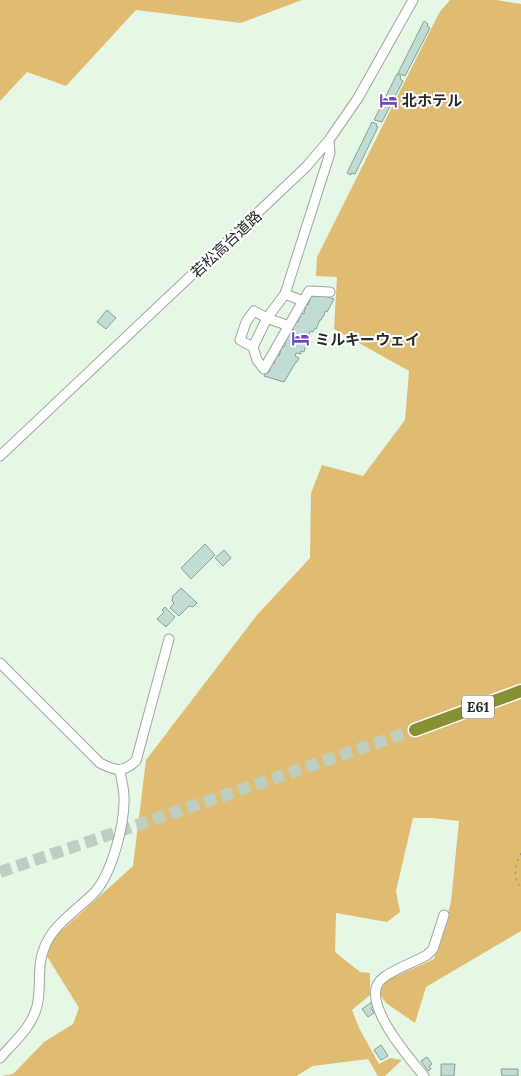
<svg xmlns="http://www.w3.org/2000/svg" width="521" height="1076" viewBox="0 0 521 1076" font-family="Lora,'Noto Sans JP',serif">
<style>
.green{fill:#e0bc72}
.building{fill:#c1dcd3;stroke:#859e96}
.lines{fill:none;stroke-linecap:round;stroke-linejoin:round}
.highway-tunnel{stroke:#bfcfbf;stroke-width:12;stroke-dasharray:12 6;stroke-linecap:butt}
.minor-casing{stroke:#9aaa99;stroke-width:11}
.highway-casing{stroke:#fff;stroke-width:15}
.path{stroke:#818d80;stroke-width:1;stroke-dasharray:2.5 4;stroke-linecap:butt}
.minor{stroke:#fff;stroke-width:9}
.highway{stroke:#889132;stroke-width:12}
.labels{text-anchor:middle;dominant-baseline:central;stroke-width:4;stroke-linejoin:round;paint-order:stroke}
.shield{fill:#fff;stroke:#666b66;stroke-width:1}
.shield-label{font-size:14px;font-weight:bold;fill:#252c25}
.poi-label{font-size:15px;font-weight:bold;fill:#252c25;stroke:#fff;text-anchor:start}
.street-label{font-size:15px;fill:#252c25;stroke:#fff}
</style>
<rect width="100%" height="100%" fill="#e6f8e5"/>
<!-- green -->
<path class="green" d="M0,0H302L241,23L136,10L66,86L27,72L0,101Z
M450,0H496L521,4V931L426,987L415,1023L386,1003L379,993L386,981L434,959L451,902L459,821L431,818H413L396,891L400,912L387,922L336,913L335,952L360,972L370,973V995L352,1010L359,1028L379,1064L390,1058L402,1060L385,1076H378L368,1059L313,1066L296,1076H1L13,1074L44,1042L73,1024L79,1008L45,953L51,940L133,866L146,760L257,615L310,558L311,493L322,465L363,476L405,420L409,371L334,329L337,277L316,276L317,257L439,13Z"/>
<!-- building -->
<path class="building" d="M424,21L428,24L427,26L430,28L405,76L398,73Z
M397,74L401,76L400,79L403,81L382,122L374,120Z
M372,122L377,124L376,126L378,127L355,174L351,173V175L347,173Z
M316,293L334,299L327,312L325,311L324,316H323L321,320H320L316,329L315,328L313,332L310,331L304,352L301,351V354L296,353L295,356L299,358L297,362H296L284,382L264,376L266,371L269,372L272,363L274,364L276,355L279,356L282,347H284L286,343L278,338L279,332L288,335L290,329L293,330L295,321L298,322L301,313L304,314L306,304L308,305L311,296L314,297Z
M107,310L116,318L106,329L97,322Z
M205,544L215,555L191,579L181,568Z
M224,550L231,558L223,566L215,558Z
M181,588L197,603L193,607L189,606L179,616L170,608L174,603L172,601L173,596Z
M165,607L175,617L166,627L157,619L164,612L162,610Z
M372,1002L375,1005L371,1008L374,1013L368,1017L362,1009Z
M381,1045L388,1056L381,1060L374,1050Z
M427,1057L432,1064L429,1066L431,1069L428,1071L421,1061Z
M441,1064H455L454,1076H441Z
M501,1069H518V1076H502Z"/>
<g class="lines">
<!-- highway-tunnel -->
<path class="highway-tunnel" d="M0,872L415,730"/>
<defs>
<path id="minor" d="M285,294L303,301L264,369L257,360L253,347L267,318L285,294L330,153L329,140
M303,301L309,291L330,292
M253,347L240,340L246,322L254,311L267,318L289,326
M0,456L306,167L329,140L358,98L413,0
M0,663L100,763C116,771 122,773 136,761L169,639
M0,1058C14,1042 32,1027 37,1006C42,986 36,965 45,946C54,924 78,909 94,893C112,874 125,823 124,797C124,788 121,779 120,770
M424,1076C410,1059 356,998 383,978C394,969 415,962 427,955L433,949L444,915"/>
<path id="highway" d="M415,730L521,691"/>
</defs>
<!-- minor casing -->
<use href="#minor" class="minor-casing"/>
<!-- highway casing -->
<use href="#highway" class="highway-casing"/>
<!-- path -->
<path class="path" d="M521,853C516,864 511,877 521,887"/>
<!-- minor -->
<use href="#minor" class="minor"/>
<!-- highway -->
<use href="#highway" class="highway"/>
</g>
<!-- icons -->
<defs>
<symbol id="hotel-bare" viewBox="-9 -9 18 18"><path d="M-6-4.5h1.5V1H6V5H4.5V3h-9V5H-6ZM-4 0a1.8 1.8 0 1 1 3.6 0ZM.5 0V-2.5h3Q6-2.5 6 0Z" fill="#7047bf" stroke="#fff" stroke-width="2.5" paint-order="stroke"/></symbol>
</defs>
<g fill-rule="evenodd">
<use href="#hotel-bare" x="376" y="88" width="25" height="25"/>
<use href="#hotel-bare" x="288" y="326" width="25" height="25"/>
</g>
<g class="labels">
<!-- shield labels -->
<rect class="shield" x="462" y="695.5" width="32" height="23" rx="4"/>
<g class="shield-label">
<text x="478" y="707">E61</text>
</g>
<!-- poi labels -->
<g class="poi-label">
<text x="402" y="100">北ホテル</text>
<text x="315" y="339">ミルキーウェイ</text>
</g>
<!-- street labels -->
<g class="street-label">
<text transform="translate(226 244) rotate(-43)">若松高台道路</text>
</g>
</g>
</svg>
